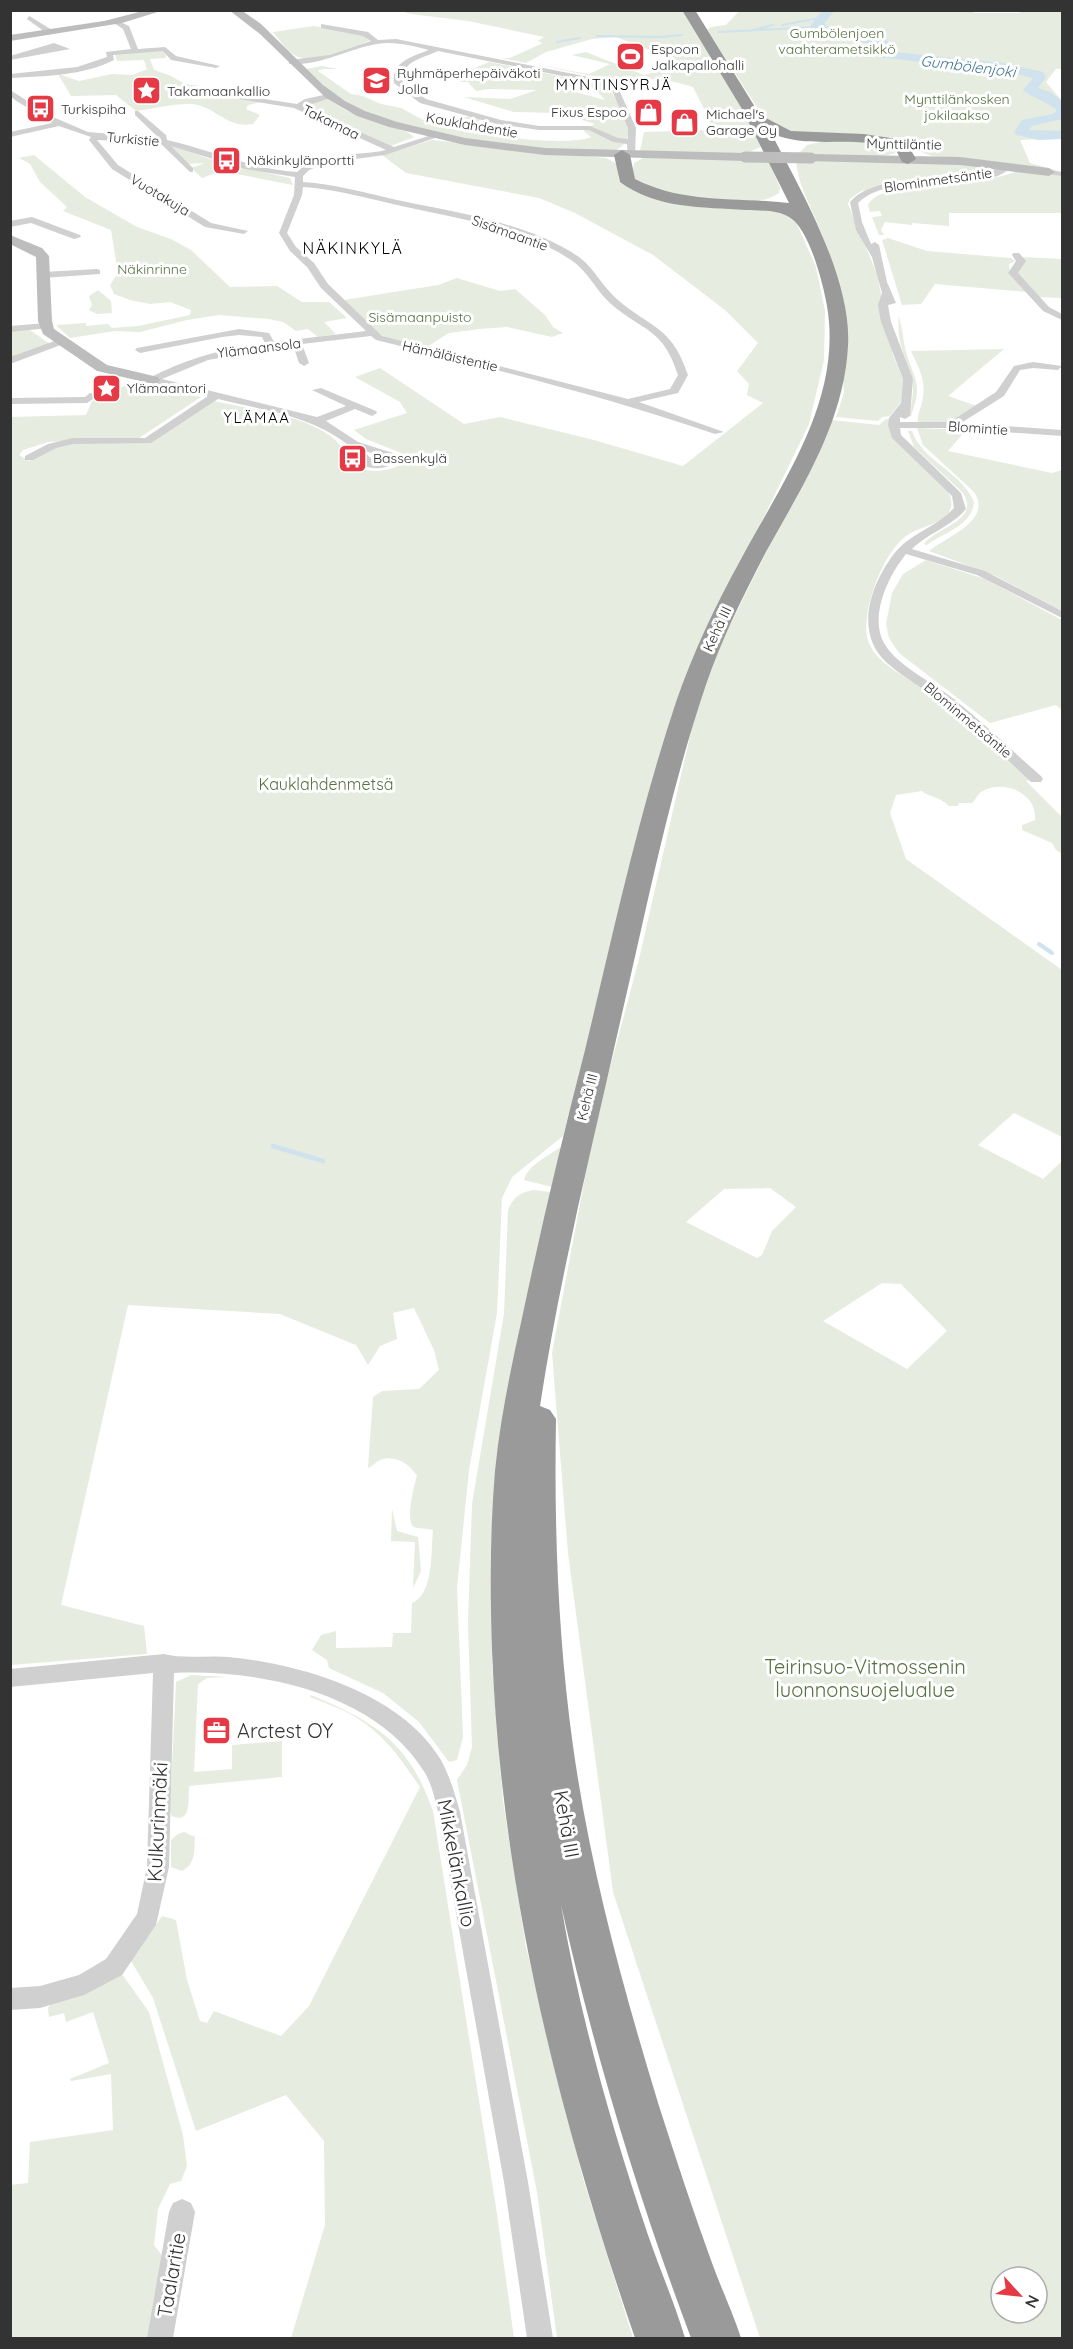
<svg xmlns="http://www.w3.org/2000/svg" width="1073" height="2349" viewBox="0 0 1073 2349" font-family="Quicksand,sans-serif">
<style>
.green{fill:#e6ecdf;fill-rule:evenodd}
.lines{fill:none;stroke-linecap:round;stroke-linejoin:round}
.stream-far2{stroke:#cfe2ee;stroke-width:2}
.stream-far1{stroke:#cfe2ee;stroke-width:4}
.stream{stroke:#cfe2ee;stroke-width:4.5}
.river{fill:#cfe2ee;fill-rule:evenodd}
.street{fill:#d0d0d0;fill-rule:evenodd}
.secondary{fill:#bdbdbd;fill-rule:evenodd}
.highway{fill:#9a9a9a;fill-rule:evenodd}
.secondary-bridge{stroke:#bdbdbd;stroke-width:11}
.labels{text-anchor:middle;dominant-baseline:central;stroke-width:6;stroke-linejoin:round;paint-order:stroke}
.far-park-label{font-size:14px;fill:#56703f;stroke:#fff}
.far-poi-label{font-size:14px;fill:#333;stroke:#fff;text-anchor:start}
.far-street-label{font-size:14px;fill:#333;stroke:#fff}
.far-water-label{font-size:15px;font-style:italic;fill:#3f7597;stroke:#fff}
.far-neighbourhood-label{font-size:15px;letter-spacing:1.5px;fill:#000;stroke:#fff}
.far-quarter-label{font-size:16px;letter-spacing:1.5px;fill:#000;stroke:#fff}
.park-label{font-size:16px;fill:#56703f;stroke:#fff}
.near-park-label{font-size:20px;fill:#56703f;stroke:#fff}
.near-poi-label{font-size:20px;fill:#333;stroke:#fff;text-anchor:start}
.near-street-label{font-size:20px;fill:#333;stroke:#fff}
</style>
<rect width="100%" height="100%" fill="#fff"/>
<!-- green -->
<path class="green" d="M965,10L976,13H1019L1023,11H1062V69H1056L1046,82L1062,101V138L1020,140L1030,163L1062,172L932,156L904,145L790,133L766,121L707,30L711,27L726,25L739,11Z
M401,11H683L734,93L761,147L746,153H646L640,151L644,132L712,130L708,117L693,87L664,79L613,80L531,64L589,74L610,64L572,55L586,52L644,75L658,71L653,69L680,62L616,37L592,39L546,52L526,63L502,58H510L543,43L538,41L544,37L468,21L411,14Z
M314,26L362,35L370,40C353,49 314,64 296,56C287,52 279,39 273,32Z
M160,50L165,51L166,58L150,59L154,70L169,75L185,84L228,90L223,92L270,100L248,105L246,109L260,115L253,124C227,129 215,106 192,104C174,103 153,109 136,111L116,95L71,96L58,74L79,81L112,74L133,75L147,69L144,60L117,61L115,54Z
M489,62L608,86C619,106 646,141 611,152C527,148 406,142 334,94C324,87 315,77 306,69L322,66L338,69H322L318,71L351,94L363,96L381,104L401,108L427,122L436,123L471,116L482,119L467,127C484,138 573,146 591,137L583,130L595,124L559,113L514,112L463,97L510,99L537,90L489,89L476,91L468,82H460L463,73ZM566,81L594,88L605,100L556,87Z
M326,98L347,111L407,132L414,137L391,146L300,109L303,104Z
M432,140L606,158L617,164L619,181L632,190L650,197L792,213L816,267L825,311L824,360L809,424L689,672L642,831L563,1136L512,1177L502,1198L497,1313L469,1470L457,1588L463,1737L457,1760L449,1762L419,1722L383,1693L329,1668L327,1660L312,1650L321,1635L336,1631V1648L392,1647L393,1633H411L412,1603C434,1594 431,1550 433,1530C427,1528 418,1529 414,1527C405,1522 414,1485 417,1476C411,1465 395,1454 380,1460C376,1462 373,1466 368,1468L373,1397L382,1391L419,1389L439,1370L434,1350L414,1308L393,1313L397,1339L380,1346L368,1365L356,1345L280,1314L128,1305L61,1605L144,1626L147,1654L11,1665L10,417L86,415L92,401L133,382L201,397L139,438L48,442L23,450L19,455L29,461L60,445L103,441L147,443L214,401C249,409 290,413 321,430C328,434 337,440 342,448C348,456 346,464 358,468C373,473 388,472 402,464L406,455L366,439L354,430L407,413L400,402L355,377L380,368L464,424L500,417L594,440L683,466L763,403L747,395L749,384L737,371L758,343L725,310L653,255L575,213L539,198L406,173L382,155Z
M826,141C845,141 883,138 897,151L893,154L880,156L797,155L807,145Z
M168,144L218,162L290,178L293,185L221,171L202,178L191,168L205,163L187,164Z
M34,155L85,197L137,227L171,239L191,250L230,287L277,286L302,302H329L347,318L324,322L336,334L318,337L308,329L296,331L283,322L269,319L219,315L187,320L140,332L115,331L70,338L56,325L86,323V326L108,324L112,328L138,326L190,315L191,310L170,302L150,304L130,300L114,294L110,285L118,273L111,230L63,211L67,207L40,182L30,164L19,158Z
M643,158L768,159L780,188L779,193C750,215 669,192 636,185L632,176L634,163Z
M796,159L932,161L989,169L979,174L881,186L861,191L850,199L848,204L877,274L893,355L903,379L901,402L890,416L882,417L878,421L836,417L844,393L843,380C838,339 837,291 827,251C820,220 798,192 796,159Z
M1021,170L1062,175V213H949V226L912,223V225L885,222L881,230L884,235H879L872,217L882,216L880,211L870,212L868,206C875,182 961,184 984,180C996,178 1010,174 1021,170Z
M888,238L927,251L1011,258L1015,261L1009,264L1010,274L1027,292L935,284L921,304L902,305L882,240Z
M1020,257L1062,259V298L1037,297L1015,273Z
M457,278L500,291L515,289L545,315L553,327L563,333L552,337L507,327L480,329L449,333L425,348L390,340L377,333L344,300L438,285Z
M98,290L111,301L112,313L97,314L89,310L92,305L89,296Z
M898,316C902,324 903,338 905,348C913,380 924,380 911,416L909,415C919,375 908,376 900,341C898,332 899,325 898,316Z
M30,330L50,344L11,358V331Z
M1004,349L948,396L977,406L948,423L918,425C916,415 922,407 923,397C926,380 918,366 911,351Z
M886,419H889L891,434L947,490C952,498 954,507 947,515C936,526 918,527 906,536C885,552 870,592 867,617C865,630 866,641 874,652C890,673 920,683 941,700C972,724 1000,754 1029,780L1026,781L1062,817V854L1056,850L1052,843L1022,830V825L1035,820C1038,793 1002,778 981,792C978,794 976,799 972,803H959L958,806H949C939,796 928,797 922,791L896,795L890,813L906,859L1062,970V1137L1014,1113L978,1145L1043,1179L1062,1161V2338H760L613,1892L568,1553L552,1353L595,1124L639,959L693,723L718,652L731,623L832,420L879,425ZM770,1188L796,1207L772,1231L762,1255L757,1258L686,1222L724,1189ZM882,1283L901,1284L947,1331L907,1369L823,1321ZM1001,2277H1037V2313H1001Z
M917,428L966,430L948,451L1052,473L1062,470V611L996,576L929,551C948,536 993,520 974,492L923,445Z
M908,431H912C922,461 962,472 974,502C972,526 944,532 927,545L924,544C935,528 983,520 962,492L914,447Z
M926,560L985,579L1062,620V710L1056,705L990,723L899,653L889,638L886,624L892,593L903,574Z
M559,1148H563L552,1187L524,1180C527,1166 548,1156 559,1148Z
M533,1190L551,1192L491,1554L492,1665L503,1801L526,1947L582,2175L633,2338H557L537,2192L457,1780L467,1765L472,1747L468,1623L472,1504L504,1314L508,1210C514,1197 519,1193 533,1190Z
M392,1509L397,1531L418,1537L421,1571L413,1588L415,1542L391,1541Z
M191,1675L226,1677L207,1678L198,1684L194,1772L232,1769V1745L282,1741V1777L189,1786C188,1798 192,1825 172,1816L170,1811L176,1682Z
M311,1695C375,1722 409,1742 433,1811L497,2214L514,2338H291L325,2225L324,2141L286,2095L196,2131L153,1998L131,1961L162,1916L176,1920L187,1980L200,2021L207,2023L214,2011L281,2036L309,2006L420,1787C402,1761 385,1735 357,1718C343,1709 325,1703 310,1697Z
M184,1832L195,1837C194,1851 196,1864 182,1871L171,1867V1840L178,1834Z
M122,1974L149,2012L183,2135L187,2166L181,2181L170,2184L158,2209L154,2245L164,2258L147,2338H11L10,2185L28,2183L30,2142L113,2130L111,2074L71,2081L70,2079L109,2063L93,2012L66,2022L64,2013L49,2017L48,2008L53,2001Z"/>
<g class="lines">
<!-- stream-far2 -->
<path class="stream-far2" d="M782,25L825,17
M753,30L773,25
M719,32L819,27
M597,36L661,37L682,35
M557,42L580,38"/>
<!-- stream-far1 -->
<path class="stream-far1" d="M1039,944L1052,953"/>
<!-- stream -->
<path class="stream" d="M273,1146L323,1161"/>
<!-- river -->
<path class="river" d="M822,10H835L824,24C842,36 866,34 886,39L890,46L884,51L1003,63L1043,72L1046,77L1038,88L1050,92L1062,101V119L1032,126L1029,130L1062,131V139L1039,140L1016,135L1014,132L1022,120L1053,114L1057,110C1047,102 1031,97 1023,90L1033,78L1003,71L877,57L869,50L877,45L834,37L813,28L811,25Z"/>
<!-- street -->
<path class="street" d="M29,16L31,17L52,30L45,32L27,19Z
M118,21L129,26L138,49L165,47L176,56L220,66L216,68L171,60L163,51L113,55L114,60C83,76 45,76 10,78V74L77,67L107,57L106,52L131,49L123,29L114,23Z
M321,24L368,32L378,40L396,39L599,79L617,85L636,128L635,155L628,157L627,144L613,142L589,130H539L497,124L420,103L394,83C391,62 413,56 429,50C412,46 395,41 377,44C347,49 321,66 289,64V60L330,55L371,41L363,36L321,28ZM438,51L597,83L611,88L628,128V139L618,138L590,126H539L501,120L426,99L401,80C403,61 423,58 438,51Z
M54,43L70,49L10,60V56Z
M10,90L53,117L88,132L159,138L135,115V111H138L166,135L167,140C211,150 251,169 297,172C320,150 357,157 386,150L294,108L209,94H206V90L297,104L305,99L333,93V97L303,107L394,147L438,133V137L385,155L326,163L309,170L303,176V182C335,184 366,193 397,200C455,212 529,223 579,257C595,269 603,288 619,301C653,329 672,327 688,375L678,393L639,402L724,432L715,434C604,396 490,368 376,340L371,336L302,344L309,363L304,366L299,363L293,345L208,360L162,379L317,417L346,406L312,390L321,388L376,411L377,413L372,416L355,409L326,421L358,442L396,454L397,460C388,469 376,470 365,466C357,459 354,450 347,444C310,415 262,410 218,399L151,443L73,444L56,448L33,460H25V456L48,444L73,438H145L208,396L149,382V378C186,359 224,348 265,343L262,337L239,335L222,337L140,353L135,350L137,348L239,329L269,333L274,342L366,331L321,288L307,267L290,251L279,233L294,195L295,177L245,169L171,146L193,168V172H190L160,143L97,140L118,165L211,223L248,231L244,234L205,227L112,169L89,140L91,137L59,126L10,137V132L52,123L15,100L10,96ZM303,187C335,189 366,198 397,205C455,218 521,227 571,260C588,271 596,291 611,304C644,332 663,328 678,375L670,389L628,399L382,336L328,284L314,263L296,247L287,233L302,195ZM362,450L387,458V459L375,462Z
M1006,164L1013,166C975,201 896,167 858,203L862,222L871,244L875,242L879,245L887,282L896,303L888,305L891,322L913,379L910,416L905,419L900,417V422H945L956,418L996,392L1014,366L1033,362L1062,366L1058,370L1033,368L1020,370L1004,396L961,423L1062,430V436L945,428H900L901,435L961,493L966,509C951,527 928,533 912,549L985,571L1062,611V618L977,575L906,554C889,575 871,612 882,639C892,664 935,683 955,700C985,724 1012,751 1041,776L1043,779L1041,782H1031C1003,756 976,729 946,705C927,690 905,679 887,663C854,633 870,586 893,555C911,532 936,528 954,508L952,496L892,438L888,425L889,418L901,403L903,379L881,322L878,305L882,293L872,257L856,230L850,202C881,167 964,189 1006,164Z
M1049,170L1062,172V176L1046,174V170Z
M32,217L80,235L81,237L74,239L31,223L10,227V221Z
M1013,253H1019L1026,261L1018,273L1049,307L1062,314V320L1043,311L1010,275L1008,273L1016,261L1012,255Z
M97,269L100,270V274L43,278L38,275L43,272Z
M46,323L49,324V328L10,332V326Z
M63,338L68,341L66,343L10,364V357Z
M90,393L99,395L87,403L10,404V398L85,397Z
M164,1654C182,1659 209,1655 228,1657C301,1664 401,1693 441,1760C450,1777 455,1794 460,1812L528,2182L553,2338H527L504,2182L438,1812C435,1799 432,1785 425,1773C377,1693 260,1669 174,1673L169,1867L156,1925L122,1975L84,1995L40,2008L10,2010V1988L40,1986L79,1975L106,1959L137,1914L147,1867L153,1673L10,1687V1669Z
M182,2199L191,2203L195,2212L173,2338H147L169,2212L173,2203Z"/>
<!-- secondary -->
<path class="secondary" d="M147,10H164L122,23L10,41V35L104,21Z
M229,10H241L261,24L323,85L345,101L365,111L397,122L465,138L545,148L745,153L751,157L745,161L545,155L465,145L389,127L357,116L326,98L260,34Z
M811,154L960,157L1049,168L1055,172L1049,176L960,165L807,161L805,158Z
M10,235L42,248L49,256L52,321L54,329L107,365L158,377L160,380L158,383L153,384L97,371L43,334L38,321L36,257L10,244Z"/>
<!-- highway -->
<path class="highway" d="M682,10H695L760,115L791,131L864,134L897,139L908,145L916,159L908,164L902,162L896,150C856,133 810,151 771,133C802,192 852,279 848,346C844,422 803,485 767,550C744,594 722,638 706,685C669,793 647,907 621,1018C592,1147 560,1275 540,1406L550,1410L556,1419C554,1528 558,1638 573,1746C590,1868 623,1988 659,2106C676,2159 693,2211 712,2263C721,2288 733,2313 741,2338H691C638,2197 594,2052 561,1905C580,2017 612,2128 648,2235C660,2270 675,2304 685,2338H635C558,2115 501,1887 492,1650C490,1591 490,1530 495,1471C500,1419 511,1368 522,1318C541,1228 562,1139 585,1050C613,934 638,816 676,702C693,653 715,606 740,561C782,482 843,400 827,306C823,283 810,233 792,219C779,209 761,211 746,210C703,207 656,209 620,182L614,155L622,150L630,155L635,179C683,204 737,197 789,203L742,109Z"/>
<!-- secondary-bridge -->
<path class="secondary-bridge" d="M745,157L811,158"/>
</g>
<!-- icons -->
<defs>
<symbol id="stadium-square" viewBox="-11 -11 22 22"><rect x="-9" y="-9" width="18" height="18" rx="4" fill="#e63946" stroke="#fff"/><path d="M0-5a6.5 5 0 1 0 0 10a6.5 5 0 1 0 0-10ZM-3.5-1.8h7v3.6h-7Z" fill="#fff"/></symbol>
<symbol id="school-square" viewBox="-11 -11 22 22"><rect x="-9" y="-9" width="18" height="18" rx="4" fill="#e63946" stroke="#fff"/><path d="M0-5L7-2L0 1L-7-2ZM-4 1L0 2.5L4 1V4Q0 6-4 4Z" fill="#fff"/></symbol>
<symbol id="sight-square" viewBox="-11 -11 22 22"><rect x="-9" y="-9" width="18" height="18" rx="4" fill="#e63946" stroke="#fff"/><path d="M0-6L1.8-2.2L6-1.7L2.9 1.2L3.7 5.4L0 3.3L-3.7 5.4L-2.9 1.2L-6-1.7L-1.8-2.2Z" fill="#fff"/></symbol>
<symbol id="bus-square" viewBox="-11 -11 22 22"><rect x="-9" y="-9" width="18" height="18" rx="4" fill="#e63946" stroke="#fff"/><path d="M-5-6H5V4H4V6H2V4H-2V6H-4V4H-5ZM-3.5-4V0h7V-4ZM-3.5 1.2v1.5H-2V1.2ZM2 1.2v1.5H3.5V1.2Z" fill="#fff"/></symbol>
<symbol id="shop-square" viewBox="-11 -11 22 22"><rect x="-9" y="-9" width="18" height="18" rx="4" fill="#e63946" stroke="#fff"/><path d="M-5-2.5h2.3a2.7 3.5 0 0 1 5.4 0H5L5.5 6h-11ZM-1.5-2.5h3a1.5 2.3 0 0 0-3 0Z" fill="#fff"/></symbol>
<symbol id="office-square" viewBox="-11 -11 22 22"><rect x="-9" y="-9" width="18" height="18" rx="4" fill="#e63946" stroke="#fff"/><path d="M-6-3h4V-5.5h4V-3h4V5H-6ZM-1-4.5V-3h2v-1.5ZM-6 0V1H6V0Z" fill="#fff"/></symbol>
</defs>
<g fill-rule="evenodd">
<use href="#stadium-square" x="614" y="40" width="33" height="33"/>
<use href="#school-square" x="360" y="64" width="33" height="33"/>
<use href="#sight-square" x="130" y="74" width="33" height="33"/>
<use href="#bus-square" x="24" y="92" width="33" height="33"/>
<use href="#shop-square" x="632" y="96" width="33" height="33"/>
<use href="#shop-square" x="668" y="106" width="33" height="33"/>
<use href="#bus-square" x="210" y="144" width="33" height="33"/>
<use href="#sight-square" x="90" y="372" width="33" height="33"/>
<use href="#bus-square" x="336" y="442" width="33" height="33"/>
<use href="#office-square" x="200" y="1714" width="33" height="33"/>
</g>
<g class="labels">
<!-- far-park labels -->
<g class="far-park-label">
<text x="837" y="33">Gumbölenjoen<tspan x="837" dy="16">vaahterametsikkö</tspan></text>
<text x="957" y="99">Mynttilänkosken<tspan x="957" dy="16">jokilaakso</tspan></text>
<text x="152" y="269">Näkinrinne</text>
<text x="420" y="317">Sisämaanpuisto</text>
</g>
<!-- far-poi labels -->
<g class="far-poi-label">
<text x="651" y="49">Espoon<tspan x="651" dy="16">Jalkapallohalli</tspan></text>
<text x="397" y="73">Ryhmäperhepäiväkoti<tspan x="397" dy="16">Jolla</tspan></text>
<text x="167" y="91">Takamaankallio</text>
<text x="61" y="109">Turkispiha</text>
<text x="627" y="112" text-anchor="end">Fixus Espoo</text>
<text x="706" y="114">Michael's<tspan x="706" dy="16">Garage Oy</tspan></text>
<text x="247" y="160">Näkinkylänportti</text>
<text x="127" y="388">Ylämaantori</text>
<text x="373" y="458">Bassenkylä</text>
</g>
<!-- far-street labels -->
<g class="far-street-label">
<text transform="translate(331 122) rotate(26)">Takamaa</text>
<text transform="translate(472 125) rotate(10)">Kauklahdentie</text>
<text transform="translate(133 139) rotate(5)">Turkistie</text>
<text transform="translate(904 144) rotate(1)">Mynttiläntie</text>
<text transform="translate(938 180) rotate(-8)">Blominmetsäntie</text>
<text transform="translate(160 195) rotate(31)">Vuotakuja</text>
<text transform="translate(510 233) rotate(20)">Sisämaantie</text>
<text transform="translate(259 348) rotate(-7)">Ylämaansola</text>
<text transform="translate(450 356) rotate(13)">Hämäläistentie</text>
<text transform="translate(978 428) rotate(4)">Blomintie</text>
<text transform="translate(717 629) rotate(-65)">Kehä III</text>
<text transform="translate(968 720) rotate(40)">Blominmetsäntie</text>
<text transform="translate(587 1097) rotate(-76)">Kehä III</text>
</g>
<!-- far-water labels -->
<g class="far-water-label">
<text transform="translate(968 66) rotate(7)">Gumbölenjoki</text>
</g>
<!-- far-neighbourhood labels -->
<g class="far-neighbourhood-label">
<text x="614" y="84">MYNTINSYRJÄ</text>
<text x="257" y="417">YLÄMAA</text>
</g>
<!-- far-quarter labels -->
<g class="far-quarter-label">
<text x="353" y="248">NÄKINKYLÄ</text>
</g>
<!-- park labels -->
<g class="park-label">
<text x="326" y="784">Kauklahdenmetsä</text>
</g>
<!-- near-park labels -->
<g class="near-park-label">
<text x="865" y="1666">Teirinsuo-Vitmossenin<tspan x="865" dy="23">luonnonsuojelualue</tspan></text>
</g>
<!-- near-poi labels -->
<g class="near-poi-label">
<text x="237" y="1730">Arctest OY</text>
</g>
<!-- near-street labels -->
<g class="near-street-label">
<text transform="translate(157 1822) rotate(-87)">Kulkurinmäki</text>
<text transform="translate(567 1824) rotate(80)">Kehä III</text>
<text transform="translate(457 1863) rotate(79)">Mikkelänkallio</text>
<text transform="translate(171 2275) rotate(-80)">Taalaritie</text>
</g>
</g>
<!-- border -->
<rect width="1073" height="2349" fill="none" stroke="#333333" stroke-width="24"/>
<!-- north arrow -->
<g transform="translate(1019 2295) rotate(117)"><circle r="28" fill="#ffffff" stroke="#adadad" stroke-width="1.5"/>
<path d="M0-4.5L10 22L0 15L-10 22Z" fill="#e63946"/>
<text y="-9" font-size="16" font-weight="bold" text-anchor="middle" fill="#333333">N</text>
</g>
</svg>
